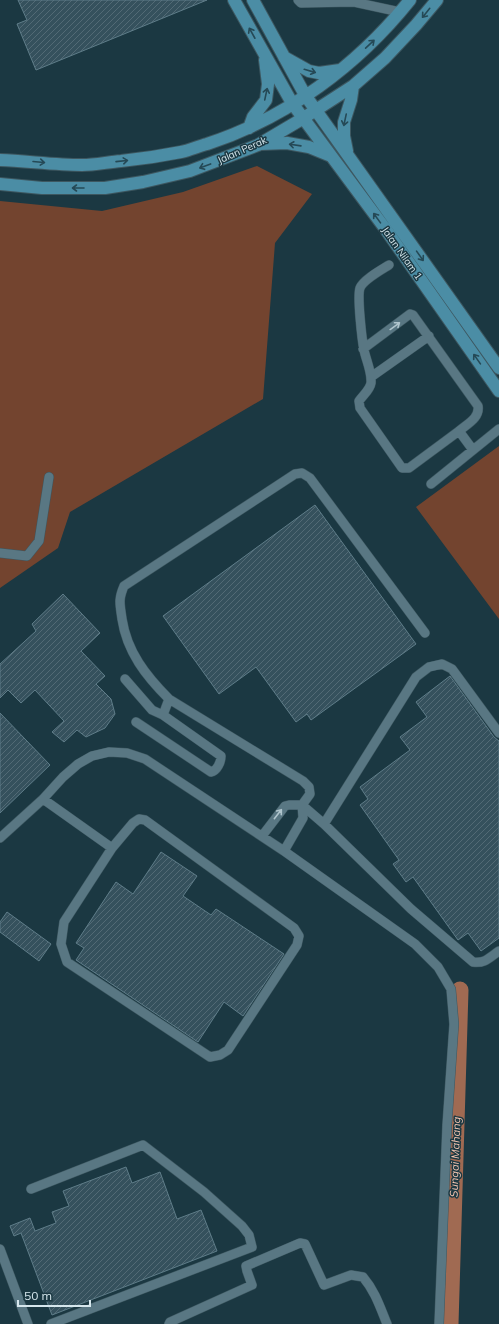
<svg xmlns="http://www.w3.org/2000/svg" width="499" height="1324" viewBox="0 0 499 1324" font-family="Mulish,sans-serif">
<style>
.green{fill:#73442f}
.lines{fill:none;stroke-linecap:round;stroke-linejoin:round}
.river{stroke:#a06a52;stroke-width:17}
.building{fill:url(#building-hatch);stroke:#5f7d89}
.minor-casing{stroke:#3d5760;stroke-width:10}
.major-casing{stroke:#3d5760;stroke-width:14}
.minor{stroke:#597783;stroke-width:9}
.major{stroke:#4b8da5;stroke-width:12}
.oneway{stroke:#254956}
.oneway2{stroke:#b0c5cd}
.labels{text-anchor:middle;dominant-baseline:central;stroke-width:3;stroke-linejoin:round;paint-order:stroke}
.street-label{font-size:10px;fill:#d6e7ed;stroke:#1b3842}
.water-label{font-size:11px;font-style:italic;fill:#fac8b2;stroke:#1b3842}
</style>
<defs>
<pattern id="building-hatch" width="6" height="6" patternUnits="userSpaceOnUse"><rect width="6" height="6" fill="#35515d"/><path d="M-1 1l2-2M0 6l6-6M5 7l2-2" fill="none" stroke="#526a75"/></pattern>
</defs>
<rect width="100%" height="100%" fill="#1b3842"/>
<!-- green -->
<path class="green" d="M257,166L312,194L275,243L263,399L70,512L58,548L0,588V201L102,211L183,192Z
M499,446V619L416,507Z"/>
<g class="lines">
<!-- river -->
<path class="river" d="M450,1324L460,990"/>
</g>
<!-- building -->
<path class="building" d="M18,0H207L36,70L17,24L27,20Z
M315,505L416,644L311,720L307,714L296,722L256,667L219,694L163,616Z
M63,594L100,633L81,651L105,676L96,684L111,699L115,714L105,728L86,737L77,730L64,742L52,732L64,721L35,690L21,703L8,690L0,698V664L36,631L32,624Z
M450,676L494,737L499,741V938L481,951L468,933L458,940L413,877L406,882L393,864L399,860L360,805L368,799L360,787L410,750L400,737L427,717L416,702Z
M0,713L50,765L0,813Z
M161,852L197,876L183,896L211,915L216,909L284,954L243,1016L224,1002L198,1042L76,960L84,948L76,943L116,882L133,894Z
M7,912L51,944L39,961L0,932V922Z
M126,1167L132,1183L160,1172L177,1219L201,1210L217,1251L52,1315L21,1233L14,1236L10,1226L30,1218L35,1231L56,1223L52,1212L69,1206L63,1191Z"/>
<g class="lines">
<defs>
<path id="minor" d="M298,0L301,3L354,2L400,12
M389,265C381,270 363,280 360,288C357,296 362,340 364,350C366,360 372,372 371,383C370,390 363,395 359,401L360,408L402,468H409L459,431
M363,349L410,314L413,315L478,406C480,418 467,424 459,431L473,450
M371,377L429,336
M431,484L499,429
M0,553L27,556L39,541L49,477
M125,679L152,710L163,715
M136,722L211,772C217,771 221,762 221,756L163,715L169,699
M43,799L112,848L64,922L61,944L67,962L210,1057L220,1055L228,1050L297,945L299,936L294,928L145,820L139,819L133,823L112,848
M302,805L310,794L309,787L303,781L169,699C146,676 127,652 122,619C120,604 118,600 124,586L295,474L302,473L310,478L425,633
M324,824L416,677L429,667L442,664L452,669L499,733
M262,836L285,806L289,805H302L324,824L411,909L473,962C485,964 490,957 499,951
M0,838L43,799L63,777L78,764L92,756L109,752L127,753L145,759L284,851L415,944L438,967L451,989L454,1024L447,1125L439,1324
M284,851L303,818L302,805
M31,1189L143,1145L204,1192L242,1226L249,1235L252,1247L51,1324
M0,1249L28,1324
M169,1324L170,1322L252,1285L247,1271L246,1266L300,1243L305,1244L324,1285L351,1275L363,1277C375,1291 380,1307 387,1324"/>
<path id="major" d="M234,0L292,103L384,227L499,391
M253,0L305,95L499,368
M284,57L309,71L319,73L340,70
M249,128L253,117L266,100L268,84L265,60
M260,144L287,143L309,147L331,156
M347,151L344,136V122L351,100L353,86
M0,160C27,161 55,165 82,165C95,165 108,162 121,161C141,159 161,156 181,152C190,150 199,146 207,144C287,118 358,65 410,0
M0,184L42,188H105L143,182L190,171L258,145L302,119L353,86L385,58L416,25L437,0"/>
</defs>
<!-- minor casing -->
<use href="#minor" class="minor-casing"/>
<!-- major casing -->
<use href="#major" class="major-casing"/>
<!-- minor -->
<use href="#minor" class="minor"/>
<!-- major -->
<use href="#major" class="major"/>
</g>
<!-- one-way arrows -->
<defs><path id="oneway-shaft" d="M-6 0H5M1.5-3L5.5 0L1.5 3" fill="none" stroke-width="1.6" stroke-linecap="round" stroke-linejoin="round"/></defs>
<g class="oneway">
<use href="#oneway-shaft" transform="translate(426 13) rotate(129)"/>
<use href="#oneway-shaft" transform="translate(252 33) rotate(-119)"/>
<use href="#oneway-shaft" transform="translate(370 44) rotate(-43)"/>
<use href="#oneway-shaft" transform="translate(310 71) rotate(16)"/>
<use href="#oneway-shaft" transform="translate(266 94) rotate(-78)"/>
<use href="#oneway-shaft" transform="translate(345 120) rotate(102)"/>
<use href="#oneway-shaft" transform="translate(295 145) rotate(-172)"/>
<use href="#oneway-shaft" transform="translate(122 161) rotate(-6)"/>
<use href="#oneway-shaft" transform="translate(39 162) rotate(5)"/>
<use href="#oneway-shaft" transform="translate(205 166) rotate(160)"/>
<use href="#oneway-shaft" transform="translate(78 188) rotate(180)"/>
<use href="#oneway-shaft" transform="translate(377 218) rotate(-126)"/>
<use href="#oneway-shaft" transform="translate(420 256) rotate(55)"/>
<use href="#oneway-shaft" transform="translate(477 359) rotate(-125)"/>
</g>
<g class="oneway2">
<use href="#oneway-shaft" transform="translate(395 326) rotate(-36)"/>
<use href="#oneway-shaft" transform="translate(278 814) rotate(-52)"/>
</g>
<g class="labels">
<!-- street labels -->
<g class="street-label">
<text transform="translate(242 150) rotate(-24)">Jalan Perak</text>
<text transform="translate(402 253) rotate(55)">Jalan Nilam 1</text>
</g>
<!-- water labels -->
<g class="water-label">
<text transform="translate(455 1157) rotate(-88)">Sungai Mahang</text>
</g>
</g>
<!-- scale -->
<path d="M18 1300v6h72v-6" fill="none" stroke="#d6e7ed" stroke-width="2"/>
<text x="24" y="1300" font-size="12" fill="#d6e7ed" stroke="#1b3842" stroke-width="3" paint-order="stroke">50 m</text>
</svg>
